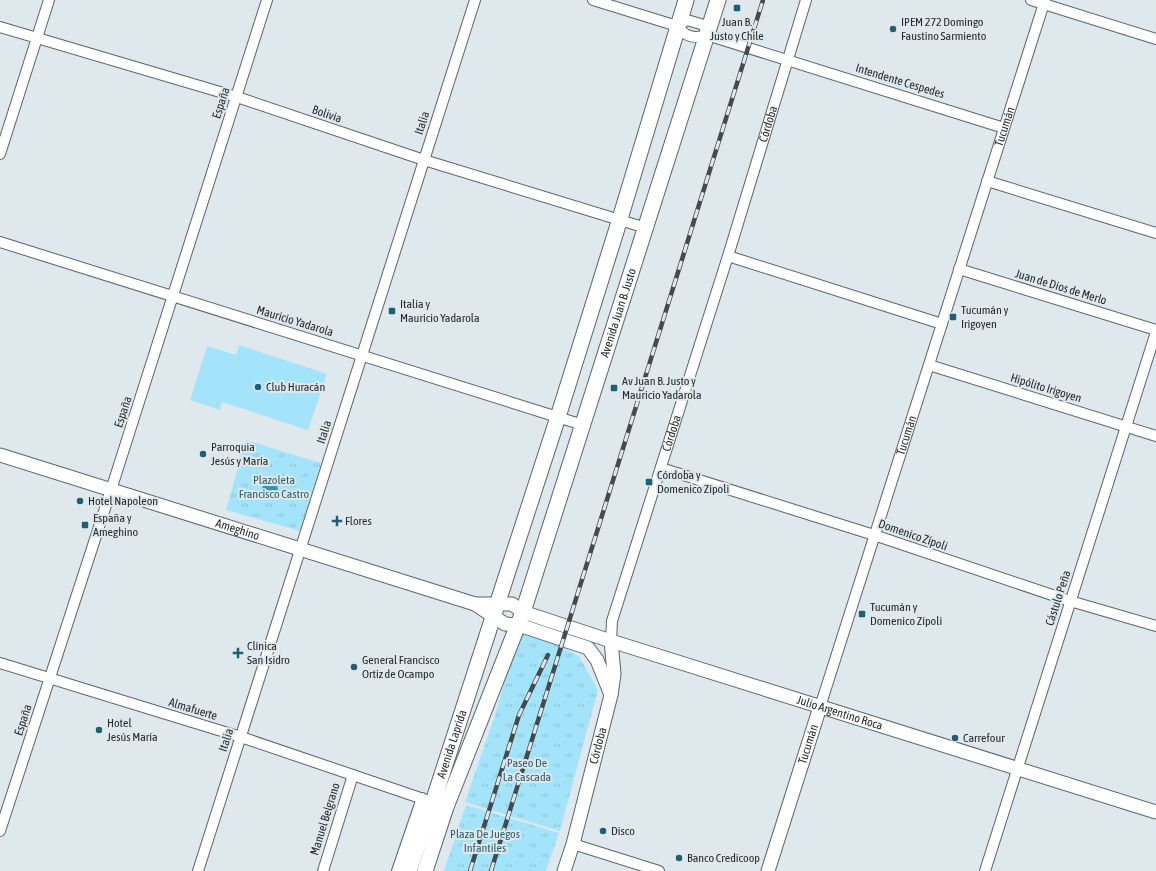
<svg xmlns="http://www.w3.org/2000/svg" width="1156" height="871" viewBox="0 0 1156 871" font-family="'Asap Condensed',sans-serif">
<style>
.park{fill:url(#park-tufts)}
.garden{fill:#a3e4fb}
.water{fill:#3595b3}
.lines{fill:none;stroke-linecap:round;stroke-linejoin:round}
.minor-casing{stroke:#5c6468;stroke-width:12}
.tertiary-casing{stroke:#5c6468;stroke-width:15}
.secondary-casing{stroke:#5c6468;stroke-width:17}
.minor{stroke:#fff;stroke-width:10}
.tertiary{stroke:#fff;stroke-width:13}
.secondary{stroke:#fff;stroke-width:15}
.rail-casing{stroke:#454a4c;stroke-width:4.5}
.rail{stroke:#dfe9ed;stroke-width:3;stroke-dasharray:9;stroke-linecap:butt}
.poi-dot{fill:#1e5f73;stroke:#dfe9ed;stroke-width:1.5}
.labels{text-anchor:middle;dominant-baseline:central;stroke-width:4;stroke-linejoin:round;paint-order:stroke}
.poi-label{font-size:12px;fill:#262a2c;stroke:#dfe9ed;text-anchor:start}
.street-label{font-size:12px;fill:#262a2c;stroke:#dfe9ed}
.park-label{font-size:12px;fill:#2c5f70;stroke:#dfe9ed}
</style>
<defs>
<pattern id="park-tufts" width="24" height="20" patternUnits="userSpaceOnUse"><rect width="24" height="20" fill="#a3e4fb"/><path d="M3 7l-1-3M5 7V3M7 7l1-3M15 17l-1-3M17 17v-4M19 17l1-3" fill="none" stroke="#8cc4d7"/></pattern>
</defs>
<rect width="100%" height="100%" fill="#dfe9ed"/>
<!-- park -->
<path class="park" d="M246,440L321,463L300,531L226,510Z
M519,632L558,645L579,656L598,690L560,831L465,802L495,715Z
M466,805L559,833L546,871H444Z"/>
<!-- garden -->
<path class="garden" d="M239,345L327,374L308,430L222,402L220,410L190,400L207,346L236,355Z"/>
<!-- water -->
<path class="water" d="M262 490a8 8 0 1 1 16 0a8 8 0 1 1-16 0Z"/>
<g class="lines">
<defs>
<g id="minor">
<path d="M593,0L677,26C685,37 694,39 707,35L1004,128"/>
<path d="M1031,0L1156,39"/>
<path d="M677,26L687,20L704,25L707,35"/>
<path d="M0,27L237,97L424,160L646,228"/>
<path d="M0,154L49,0"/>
<path d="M987,181L1156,233"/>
<path d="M0,242L583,425"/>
<path d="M728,256L942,324"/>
<path d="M959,269L1156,330"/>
<path d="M929,365L1156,436"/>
<path d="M661,468L874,535L1070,601L1156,626"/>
<path id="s1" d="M611,641L612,621L728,256L806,0"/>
<path d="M0,663L241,737L438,804"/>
<path id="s2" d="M820,707L1045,0"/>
<path d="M0,831L111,490L267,0"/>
<path d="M573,844L659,871"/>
<path d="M198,871L475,0"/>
<path d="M323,871L353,775"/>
<path d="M397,871L422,798"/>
<path d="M985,871L1156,332"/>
</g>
<g id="tertiary">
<path id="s3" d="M0,455L475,604L505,624L519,625L588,648L597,660L611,695"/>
<path id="s4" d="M475,604H512L523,612L611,641L1156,812"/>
<path id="s5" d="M564,871L573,844L611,695L614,674L611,641"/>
<path id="s6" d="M768,871L820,707"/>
</g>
<g id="secondary">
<path id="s7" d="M409,871L433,802L558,417L619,222L686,0"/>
<path id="s8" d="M425,871L446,807L523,612L718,0"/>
</g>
</defs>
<!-- minor casing -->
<use href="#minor" class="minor-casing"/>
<!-- tertiary casing -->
<use href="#tertiary" class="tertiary-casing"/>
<!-- secondary casing -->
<use href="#secondary" class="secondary-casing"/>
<!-- minor -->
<use href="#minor" class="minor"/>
<!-- tertiary -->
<use href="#tertiary" class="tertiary"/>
<!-- secondary -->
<use href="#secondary" class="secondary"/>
<defs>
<path id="rail" d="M470,871L519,715L548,655
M491,871L763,0"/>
</defs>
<!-- rail casing -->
<use href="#rail" class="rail-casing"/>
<!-- rail -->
<use href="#rail" class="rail"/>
</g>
<!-- markers -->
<g class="poi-dot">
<rect x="733" y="4" width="8" height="8" rx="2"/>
<circle cx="893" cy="29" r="4"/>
<rect x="388" y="307" width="8" height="8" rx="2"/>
<rect x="949" y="313" width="8" height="8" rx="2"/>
<circle cx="258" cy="387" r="4"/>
<rect x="610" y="384" width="8" height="8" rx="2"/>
<circle cx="203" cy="454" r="4"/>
<rect x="645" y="478" width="8" height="8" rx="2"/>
<circle cx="80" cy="501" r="4"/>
<path d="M335 515h4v4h4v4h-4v4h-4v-4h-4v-4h4z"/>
<rect x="81" y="521" width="8" height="8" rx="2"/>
<rect x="858" y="610" width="8" height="8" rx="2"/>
<path d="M236 647h4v4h4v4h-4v4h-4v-4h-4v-4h4z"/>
<circle cx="354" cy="667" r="4"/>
<circle cx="99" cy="730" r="4"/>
<circle cx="955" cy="738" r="4"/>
<circle cx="603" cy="831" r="4"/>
<circle cx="679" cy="858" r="4"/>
</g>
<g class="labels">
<!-- poi labels -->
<g class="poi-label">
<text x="737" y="22" text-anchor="middle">Juan B.<tspan x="737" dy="14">Justo y Chile</tspan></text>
<text x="901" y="22">IPEM 272 Domingo<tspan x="901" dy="14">Faustino Sarmiento</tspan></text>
<text x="400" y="304">Italia y<tspan x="400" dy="14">Mauricio Yadarola</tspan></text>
<text x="961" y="310">Tucumán y<tspan x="961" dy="14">Irigoyen</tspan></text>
<text x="622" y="381">Av Juan B. Justo y<tspan x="622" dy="14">Mauricio Yadarola</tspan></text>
<text x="266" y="387">Club Huracán</text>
<text x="211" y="447">Parroquia<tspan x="211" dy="14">Jesús y María</tspan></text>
<text x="657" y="475">Córdoba y<tspan x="657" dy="14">Domenico Zípoli</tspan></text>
<text x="88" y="501">Hotel Napoleon</text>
<text x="93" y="518">España y<tspan x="93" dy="14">Ameghino</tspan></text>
<text x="345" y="521">Flores</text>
<text x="870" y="607">Tucumán y<tspan x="870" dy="14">Domenico Zípoli</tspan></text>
<text x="247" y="646">Clínica<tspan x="247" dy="14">San Isidro</tspan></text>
<text x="362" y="660">General Francisco<tspan x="362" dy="14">Ortiz de Ocampo</tspan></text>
<text x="107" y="723">Hotel<tspan x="107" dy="14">Jesús María</tspan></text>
<text x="963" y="738">Carrefour</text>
<text x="611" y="831">Disco</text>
<text x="687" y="858">Banco Credicoop</text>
</g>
<!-- street labels -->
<g class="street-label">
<text transform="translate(900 81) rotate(17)">Intendente Cespedes</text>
<text transform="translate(221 103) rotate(-72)">España</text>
<text transform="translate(327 114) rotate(19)">Bolivia</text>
<text transform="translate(422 123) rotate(-72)">Italia</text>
<text stroke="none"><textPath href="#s1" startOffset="541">Córdoba</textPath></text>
<text stroke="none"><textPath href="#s2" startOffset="609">Tucumán</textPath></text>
<text transform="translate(1061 287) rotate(17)">Juan de Dios de Merlo</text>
<text stroke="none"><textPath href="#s8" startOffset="591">Avenida Juan B. Justo</textPath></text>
<text transform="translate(295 321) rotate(17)">Mauricio Yadarola</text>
<text transform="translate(1046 388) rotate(17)">Hipólito Irigoyen</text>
<text transform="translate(123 412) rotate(-72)">España</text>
<text transform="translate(324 432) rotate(-72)">Italia</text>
<text stroke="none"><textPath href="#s1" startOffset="217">Córdoba</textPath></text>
<text stroke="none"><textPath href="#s2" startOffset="285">Tucumán</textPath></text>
<text stroke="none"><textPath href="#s3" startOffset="249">Ameghino</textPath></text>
<text transform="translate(913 535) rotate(19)">Domenico Zípoli</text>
<text transform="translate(1058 598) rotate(-72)">Cástulo Peña</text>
<text transform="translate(193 709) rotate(17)">Almafuerte</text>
<text stroke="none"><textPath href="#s4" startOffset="383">Julio Argentino Roca</textPath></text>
<text transform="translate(23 720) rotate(-72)">España</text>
<text transform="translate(226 740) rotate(-72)">Italia</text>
<text stroke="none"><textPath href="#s7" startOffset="134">Avenida Laprida</textPath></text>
<text stroke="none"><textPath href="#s6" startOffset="133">Tucumán</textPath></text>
<text stroke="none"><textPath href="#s5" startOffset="130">Córdoba</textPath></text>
<text transform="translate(325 819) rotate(-73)">Manuel Belgrano</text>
</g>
<!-- park labels -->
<g class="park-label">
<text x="274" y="480">Plazoleta<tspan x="274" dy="14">Francisco Castro</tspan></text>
<text x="527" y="763">Paseo De<tspan x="527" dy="14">La Cascada</tspan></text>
<text x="485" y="834">Plaza De Juegos<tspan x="485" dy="14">Infantiles</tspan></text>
</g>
</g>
</svg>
